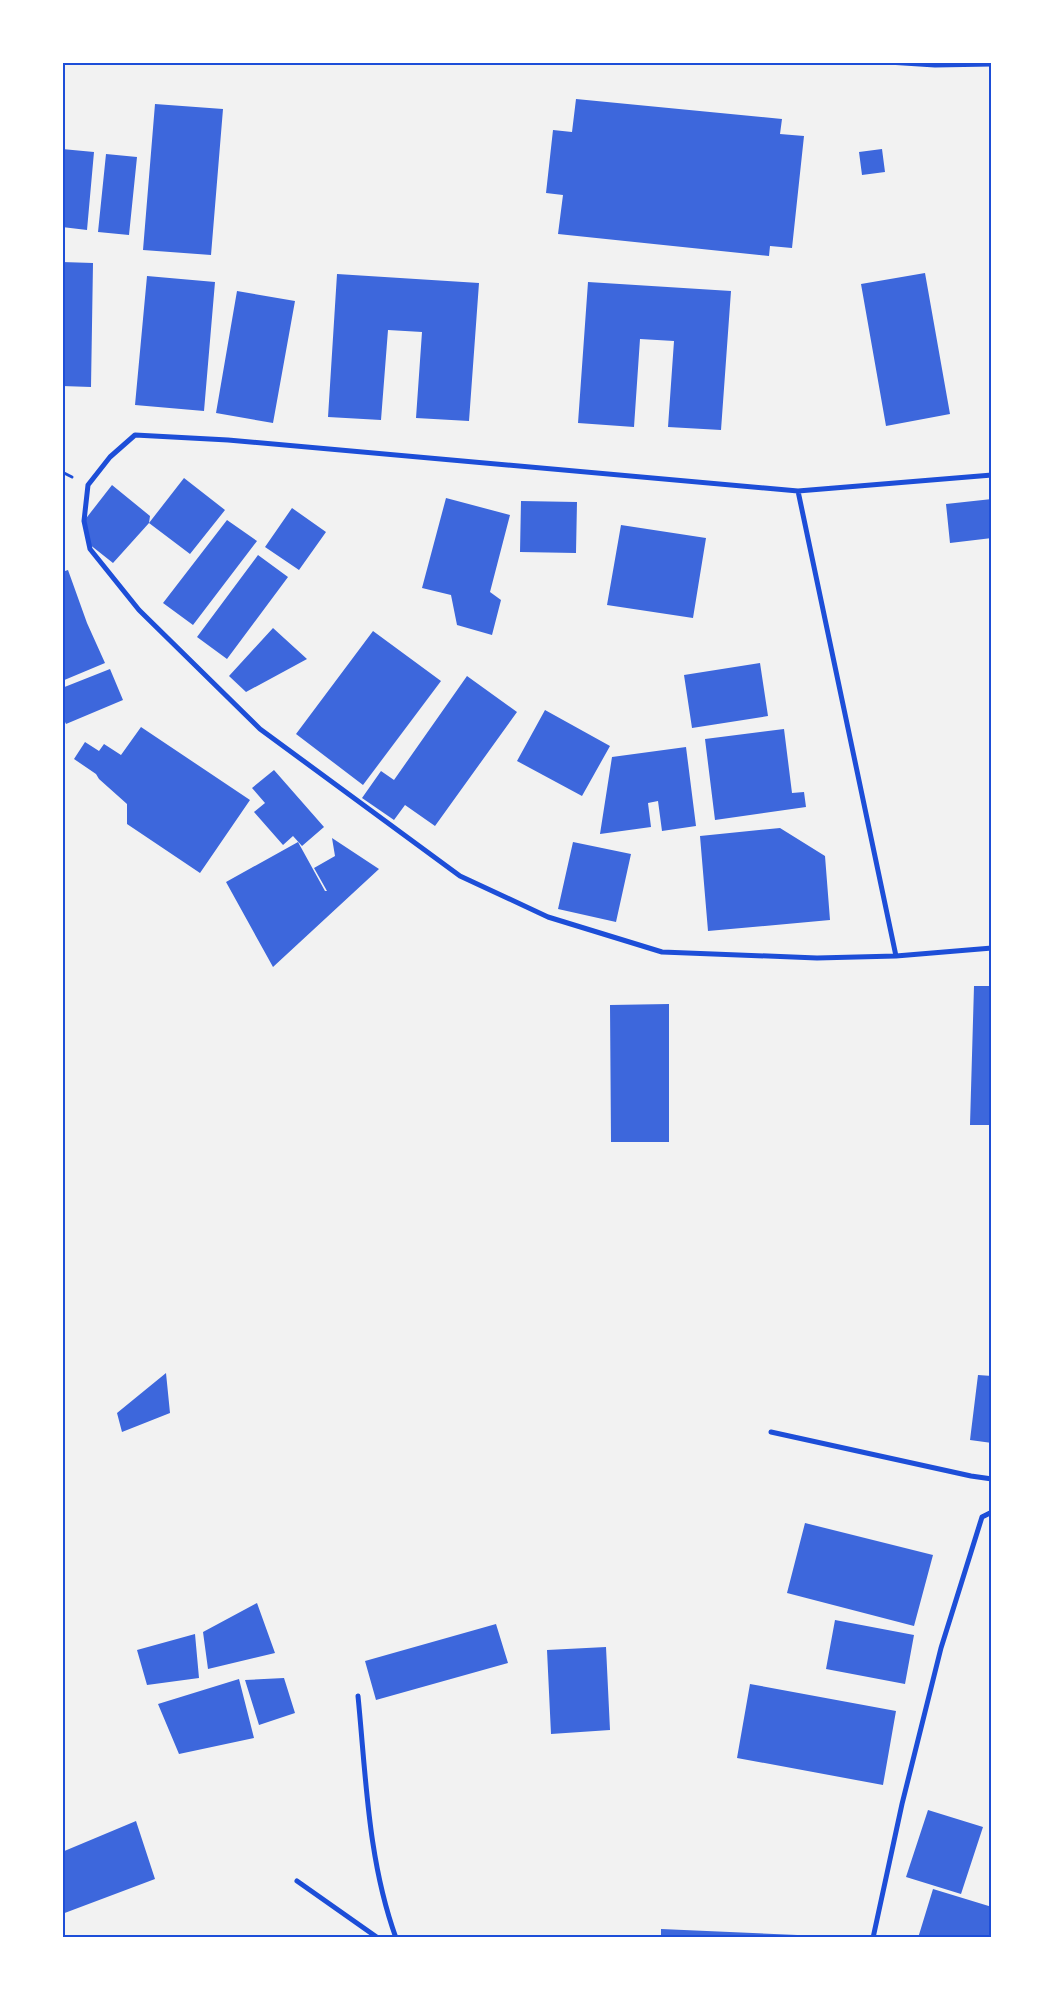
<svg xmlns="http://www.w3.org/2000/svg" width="1054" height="2000" viewBox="0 0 1054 2000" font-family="'Open Sans',sans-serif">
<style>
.building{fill:#3d67dc}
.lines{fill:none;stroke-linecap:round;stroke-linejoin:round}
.path{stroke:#1d4ed8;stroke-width:3}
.minor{stroke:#1d4ed8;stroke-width:5}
.neatline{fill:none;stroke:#1d4ed8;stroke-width:2}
</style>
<rect width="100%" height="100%" fill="#f2f2f2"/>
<!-- building -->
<path class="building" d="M576,99L782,119L780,134L804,136L792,248L770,246L769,256L558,234L563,195L546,193L553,130L572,132Z
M155,104L223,109L211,255L143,250Z
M62,149L94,152L87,230L62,227Z
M882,149L885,172L862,175L859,152Z
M106,154L137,157L129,235L98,232Z
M62,262L93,263L91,387L62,386Z
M925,273L950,414L886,426L861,284Z
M337,274L479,283L469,421L416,418L422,332L388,330L381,420L328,417Z
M147,276L215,282L204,411L135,405Z
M588,282L731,291L721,430L668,427L674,341L640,339L634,427L578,423Z
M237,291L295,301L273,423L216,413Z
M184,478L225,510L190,554L149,523Z
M112,485L150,516L149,523L113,563L89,544L84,521Z
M446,498L510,515L490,592L501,600L492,635L457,625L451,595L422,588Z
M992,499V538L950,543L946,504Z
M521,501L577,502L576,553L520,552Z
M292,508L326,532L299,570L265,547Z
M227,520L257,541L193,625L163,603Z
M621,525L706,538L693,618L607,605Z
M258,555L288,577L227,659L197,637Z
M68,570L87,623L105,663L62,681V572Z
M273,628L307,659L246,692L229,676Z
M373,631L441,681L363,785L296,734Z
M760,663L768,716L692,728L684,675Z
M110,669L123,700L66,724L62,716V688Z
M467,676L517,712L435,826L405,805L394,820L362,798L381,771L394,780Z
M545,710L610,746L582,796L517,761Z
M141,727L250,800L200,873L127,824V804L99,779L96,774L74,759L85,742L99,751L104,744L121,755Z
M784,729L792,793L804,792L806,807L715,820L705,739Z
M686,747L696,826L662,831L658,801L648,803L651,827L600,834L612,757Z
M274,770L324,827L302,846L293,836L283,845L254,812L265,803L252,788Z
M780,828L825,856L830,920L708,931L700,836Z
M332,838L379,869L273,967L226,882L298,842L325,891H327L314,868L335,856Z
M573,842L631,854L616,922L558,909Z
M974,986H992V1125H970Z
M669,1004V1142H611L610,1005Z
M166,1373L170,1413L122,1432L117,1413Z
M978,1375L992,1376V1443L970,1440Z
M805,1523L933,1555L914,1626L787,1593Z
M257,1603L275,1653L208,1669L203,1632Z
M835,1620L914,1635L905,1684L826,1669Z
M496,1624L508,1663L376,1700L365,1661Z
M195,1634L199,1678L147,1685L137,1650Z
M606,1647L610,1730L551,1734L547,1650Z
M284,1678L295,1713L259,1725L245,1680Z
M239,1679L254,1738L179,1754L158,1704Z
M750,1684L896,1711L883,1785L737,1758Z
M928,1810L983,1827L961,1894L906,1877Z
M136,1821L155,1879L62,1914V1852Z
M933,1889L992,1907V1938H918Z
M661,1929L821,1936V1938H661Z"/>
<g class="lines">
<!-- path -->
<path class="path" d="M62,472L72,477"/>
<!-- minor -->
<path class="minor" d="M888,62L935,65L992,64
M992,475L798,491L228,440L135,435L110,457L88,485L84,521L90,549L139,610L260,729L460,876L548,917L662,952L817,958L896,956L992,948
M798,491L896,956
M771,1432L971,1476L992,1479
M358,1696C366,1777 368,1861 396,1938
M297,1881L378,1938
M873,1938L902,1804L941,1648L982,1517L992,1512"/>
</g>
<!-- border -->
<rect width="1054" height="2000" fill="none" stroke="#ffffff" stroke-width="128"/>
<rect x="64" y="64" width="926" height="1872" class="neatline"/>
</svg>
